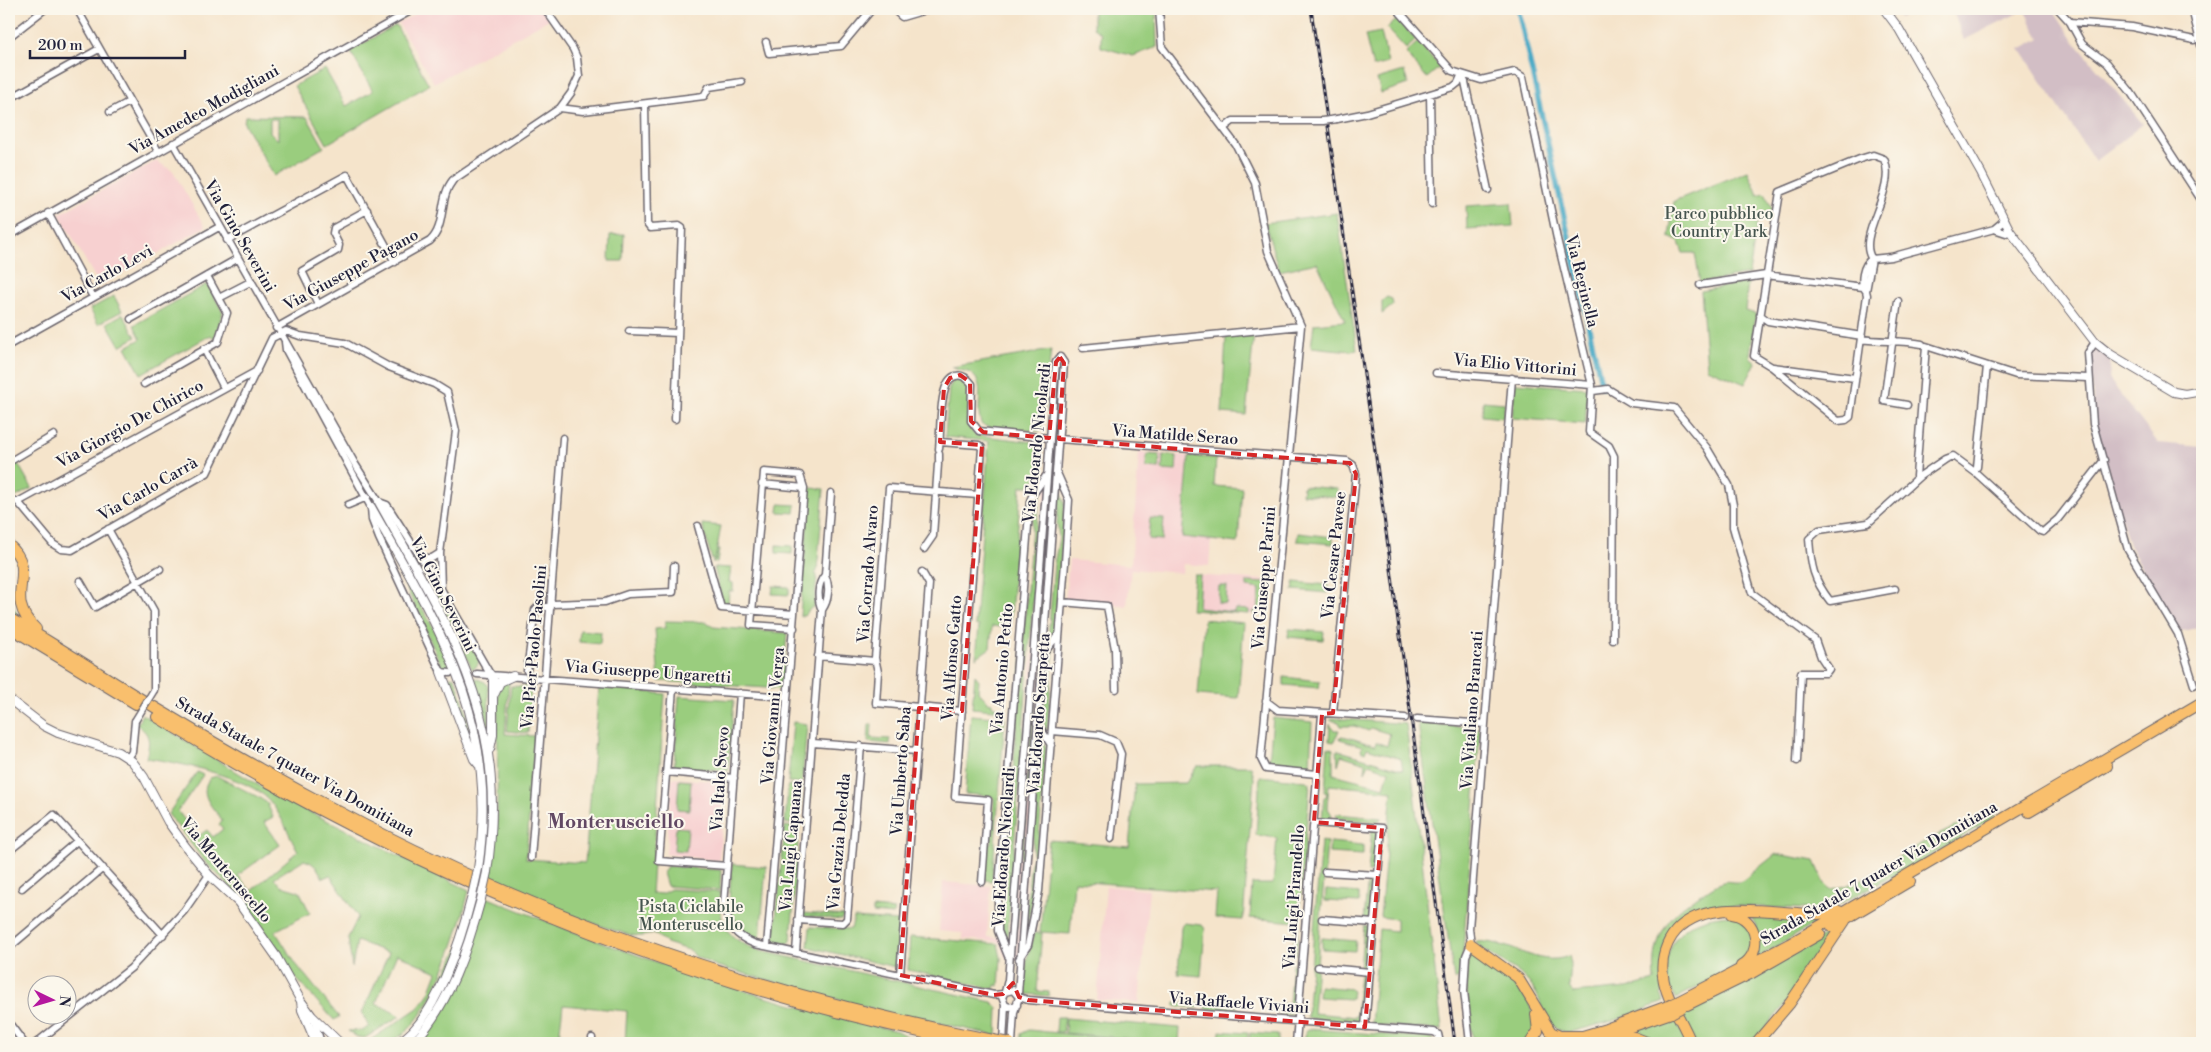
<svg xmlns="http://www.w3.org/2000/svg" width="2211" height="1052" viewBox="0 0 2211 1052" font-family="'Libre Bodoni',serif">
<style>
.built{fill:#f7d0d0}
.industrial{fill:#d2bec5}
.green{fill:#9acd7e;stroke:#5e785c;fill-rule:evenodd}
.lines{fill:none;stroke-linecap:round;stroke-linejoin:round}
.canal{stroke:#44a7c4;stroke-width:5.5}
.minor-casing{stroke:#6c666d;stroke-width:9}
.tertiary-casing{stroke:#6c666d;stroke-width:10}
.trunk-casing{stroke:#6c666d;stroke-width:12}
.minor{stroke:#fff;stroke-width:6}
.tertiary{stroke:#fff;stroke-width:8}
.trunk{stroke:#f9bf6d;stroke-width:10}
.rail-casing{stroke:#22223b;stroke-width:3}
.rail{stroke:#fbf7ec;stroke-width:1;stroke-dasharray:4;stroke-linecap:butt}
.minor-bridge-casing{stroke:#6c666d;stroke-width:9;stroke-linecap:butt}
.tertiary-bridge-casing{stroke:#6c666d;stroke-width:10;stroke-linecap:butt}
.trunk-bridge-casing{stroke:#6c666d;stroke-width:12;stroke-linecap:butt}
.minor-bridge{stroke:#fff;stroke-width:6}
.tertiary-bridge{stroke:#fff;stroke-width:8}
.trunk-bridge{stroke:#f9bf6d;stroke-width:10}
.marked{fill:none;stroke:#d62828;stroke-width:4;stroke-dasharray:10 6;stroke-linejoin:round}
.labels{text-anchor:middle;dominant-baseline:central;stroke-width:4;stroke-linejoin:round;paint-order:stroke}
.street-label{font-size:16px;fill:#22223b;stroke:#fbf7ec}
.park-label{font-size:16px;fill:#46554f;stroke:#fbf7ec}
.quarter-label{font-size:19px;font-weight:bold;fill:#624964;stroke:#fbf7ec}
</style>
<rect width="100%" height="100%" fill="#fbf7ec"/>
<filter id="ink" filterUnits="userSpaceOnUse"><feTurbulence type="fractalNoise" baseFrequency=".02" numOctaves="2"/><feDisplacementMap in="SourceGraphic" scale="10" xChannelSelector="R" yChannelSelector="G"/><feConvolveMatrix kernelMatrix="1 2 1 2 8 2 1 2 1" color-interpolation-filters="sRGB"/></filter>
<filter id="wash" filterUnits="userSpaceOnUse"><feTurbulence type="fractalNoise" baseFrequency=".0096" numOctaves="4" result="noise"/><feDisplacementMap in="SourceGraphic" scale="20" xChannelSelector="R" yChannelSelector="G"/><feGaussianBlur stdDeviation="1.12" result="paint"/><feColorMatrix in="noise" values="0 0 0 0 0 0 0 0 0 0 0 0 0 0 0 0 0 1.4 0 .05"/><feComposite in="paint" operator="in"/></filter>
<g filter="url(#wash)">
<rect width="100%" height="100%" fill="#f5e4cb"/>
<!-- built -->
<path class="built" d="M424,9H542L549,19L434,83L398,23Z
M156,161L173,171L205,227L100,286L59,214Z
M1139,452L1216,458L1214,486L1242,488L1238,543L1211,541L1209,566L1183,564L1182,573L1131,569L1127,606L1065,601L1069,560L1131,565Z
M1047,470L1056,471L1019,959L1005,957L1000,942L963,939L962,933L939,931L943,882L991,886L987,937L1003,938L1006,945H1010Z
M1194,575L1266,580L1263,615L1191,610Z
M672,778L725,782L719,861L666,854Z
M1106,886L1149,890L1139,1003L1097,1000Z"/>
<!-- industrial -->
<path class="industrial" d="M1893,9H1918L1900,18Z
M1952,9H2053L2074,41L2143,124L2095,161L2020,49L2040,38L2024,10L1964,40Z
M2098,350L2111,360L2109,379L2158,443L2202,447V627L2182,631L2178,630L2129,545L2095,424L2090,354Z"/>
<!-- green -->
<path class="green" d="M1093,9H1156L1157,47L1133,56L1101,47V33L1093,28Z
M1398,19L1416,40L1406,49L1387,28Z
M396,25L429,85L327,144L294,86L325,69L346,106L373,91L350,51Z
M1381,32L1388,63L1373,67L1365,35Z
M1418,42L1440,67L1427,78L1406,53Z
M1404,71L1408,84L1381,93L1377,79Z
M245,116L307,117L324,147L274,176L244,123ZM270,119H278V140L270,132Z
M1748,171L1758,195L1765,193L1772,209L1770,217H1758L1749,274L1700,283L1695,253H1683L1679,242L1669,237L1674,201Z
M1511,203L1513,226L1467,229L1466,206Z
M1337,213L1357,350L1351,351L1311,347L1314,324L1345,321L1317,263L1279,271L1265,223Z
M624,234L623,261H609L610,235Z
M1748,282L1745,311L1756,314L1750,354L1751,359L1756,363L1745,384L1707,368L1701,291Z
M207,284L223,312L214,339L211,335L141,374L126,347L141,339L134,325Z
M114,296L122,311L98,324L90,309Z
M1387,297L1392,299L1393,305L1382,314V301Z
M123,314L136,337L120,346L107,323Z
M1254,333L1246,415L1222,413L1226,336Z
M1051,350L1042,429L1039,431L992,428L982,425C974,410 986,388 974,376C967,369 959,372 952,367Z
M1060,363L1061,364L1055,435L1053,434Z
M959,380C978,386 959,419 975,435L1042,443L1039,475L1029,486H1021L1010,628L992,626L990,648L976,658L979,626L975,625L989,441L945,437L949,388L953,381Z
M1515,383L1588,388L1585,424L1512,418Z
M1483,401L1505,403L1503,418L1482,416Z
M1054,445L1037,682L1035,683L1034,682Z
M1147,454L1160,455L1159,469L1146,468Z
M1163,455L1177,456L1176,471L1162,470Z
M1189,456L1216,458L1214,486L1242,488L1238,543L1182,537Z
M17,462L32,488L16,497L9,495V467Z
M1303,486L1338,489L1337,497L1302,494Z
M810,488L824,489L817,571L815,574L817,575L814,607H812L804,616H800Z
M1041,488L1034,548L1036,561L1007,942L1001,927L1034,500Z
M1060,489L1065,503L1055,631L1048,641L1054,564L1059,538L1057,523Z
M779,504L796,505L795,513L778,512Z
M383,516C426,595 479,676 487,768C490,803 487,837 484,871L481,870C492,792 481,716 449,644C430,600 403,559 381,517Z
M1150,518L1164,519L1162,540L1148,539Z
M702,524L721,526L715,560L717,550H719L717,563L712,562L715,560H712Z
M1298,533L1333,537V544L1297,541Z
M776,545L792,546V554L776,553Z
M389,549L433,627L452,669L442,667Z
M415,557L480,660L476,667L472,669L451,622Z
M714,567L731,568L729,582L733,583V591H729L728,605L723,604Z
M1194,575H1200L1198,608L1234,612L1235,609L1249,610V614L1191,610Z
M1247,582L1266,583L1263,615L1253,614L1254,611H1258L1260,589L1247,587Z
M1294,582L1329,585L1328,593L1293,590Z
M773,586L789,587V595L772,594Z
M1219,586H1227L1226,604L1218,603Z
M12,597L14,608L20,618L9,612V598Z
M1204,619L1244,623L1238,698L1198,695Z
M665,621L707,622L713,627L787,633L782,689L659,681L655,629L665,628Z
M1289,629L1324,632L1323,640L1288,637Z
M580,630L601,632L600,644L579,642Z
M1054,647L1047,731L1043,722L1049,654Z
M975,675L979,680L978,691L988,702L992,703V706L1004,709V711L972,708Z
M451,677H455L465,707L473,746L447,680Z
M1284,677L1320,681L1319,688L1284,685Z
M475,678L485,682L488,687L490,732Z
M509,681L505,734L535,736L526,859L585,863L599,687L665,694L651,893L661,894L671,889L720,892C718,927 729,940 761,951L992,1002L998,1008L997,1036L926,1020L905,1018L717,966L696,957L691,951L666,943L654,933C647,936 639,937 631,935C583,923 536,898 490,879L497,827L498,692L502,684Z
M511,686L531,687L528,733L507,731Z
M679,696L734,700L728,771L674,767Z
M1033,697H1036L1012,986L1011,983Z
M142,714L273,794L469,890C461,928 434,1012 402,1035C390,1043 379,1043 366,1043L418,1008L428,996L437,972L397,954L376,1003L400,1016L365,1038L357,1037L348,1031L362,1030L369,1027L362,1013L389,953L357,941L352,967L348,938L358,917L330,875L323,878C318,869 314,862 303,860L274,878C281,889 289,887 300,892L310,913L275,931L296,964L339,1017L334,1020L295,977L239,895L206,863L168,814L197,772L203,775L178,811L197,837L207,830L213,837L223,829L219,824L223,821C213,808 197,794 210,778L217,776L258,797L267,803L273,817L264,822L280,845L238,875L251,891L298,851C289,835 281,814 269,800C248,777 177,762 146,758C150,742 151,734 137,725Z
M971,715L1005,718L992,881L984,880L987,843H991L994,798L991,796L965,794Z
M1273,718L1312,722L1310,765L1269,761Z
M1332,718L1406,724L1442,1030L1371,1025L1379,929L1396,931V919L1380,917L1392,791L1329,785L1327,807L1332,815L1329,821L1322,820L1324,797H1326L1327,792H1325L1328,747L1333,749V774L1384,787L1389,771L1369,764L1365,772L1366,763L1341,755L1338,766L1337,750L1403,770L1401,759L1367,748L1365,753L1361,751L1362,746L1340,739L1341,736C1355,738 1363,743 1375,745L1376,742L1387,746L1390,734L1371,728L1369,731L1354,726H1341L1339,722L1330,720Z
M793,722L807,724L802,783L788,782Z
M1418,723L1478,728L1480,731L1461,977L1454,980Z
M869,724H872L871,738L890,739V744L868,742Z
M1330,724L1334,730H1339L1334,742L1329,741Z
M1041,736L1046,748L1035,886L1024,942L1030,868L1033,857V829Z
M1197,766H1251L1254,778L1243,920L1215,918L1217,892L1074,881L1070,934L1040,932L1049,840L1129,847L1135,784L1186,783Z
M1260,776L1307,781L1310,783L1296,954H1293L1295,922L1250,918L1252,884H1273L1277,838L1256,835Z
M679,780L691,781L689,810L677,809Z
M788,785L802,786L799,825L785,823Z
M1994,809L1995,815L1988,821L1925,859L1828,910L1720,905L1693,911L1684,917L1667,936L1663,992L1661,994L1664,1002L1616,1020L1571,1032C1547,1034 1544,1004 1533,988C1516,964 1493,961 1475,942C1508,938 1536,969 1569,956L1571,964L1569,987L1573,993L1627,988L1655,980C1651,938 1667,914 1702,894C1708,890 1716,884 1723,882C1729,880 1735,884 1742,881L1776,854L1815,861L1825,884L1830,889C1860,886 1884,865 1910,850C1937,834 1966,823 1994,809Z
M1336,814L1381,818V820L1379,822L1337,818Z
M785,826L799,828L791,941L788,944L776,941L774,938Z
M676,827L688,828L686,851L674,850Z
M1372,829L1376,830L1378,835L1375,869L1372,872H1368Z
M1321,841L1327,842L1313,1013L1356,1017L1360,973L1367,976L1363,1020L1360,1023L1307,1018Z
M1330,842L1363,845V855L1329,853Z
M732,864L766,867L760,939C720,926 730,897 732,864Z
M667,866L721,870L720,890L667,886L663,873Z
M1368,877L1372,878L1374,883L1371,917L1368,920H1364Z
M1326,890L1359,893V903L1325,901Z
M476,896L478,897L475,910L446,987L414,1038L409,1043H403L413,1035L462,942Z
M486,897C621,952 755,1000 897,1031L906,1036L933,1043H625L627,1011L563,1005L559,1038L588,1041L587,1043H419C453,1002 473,949 486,897Z
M873,908L894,910L893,915L873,913Z
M802,913L845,916L841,920L802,916Z
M1750,914L1827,916L1754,960L1756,926Z
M1730,915L1742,919L1754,939L1744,962L1675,999C1672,992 1668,984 1667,977C1663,935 1692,917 1730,915Z
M854,918L899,921L895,967L808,947L810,927L851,929Z
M1184,923L1202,925L1205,929L1201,976L1178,974L1181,927Z
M1364,926L1368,927L1370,931L1367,966L1364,969H1360Z
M1833,930L1792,996L1753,1043H1695L1681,1012L1717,996Z
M1035,933H1042L1037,991L1049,992V996L1027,994L1024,990L1027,958Z
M910,937L998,944L1001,958L999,986L995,985L994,989L908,970Z
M1322,938L1356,941L1355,951L1322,949Z
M1472,951C1508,974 1525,981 1536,1025L1526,1043H1473C1470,1023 1461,966 1472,951Z
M1292,964L1295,965L1291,1014H1278L1279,1003L1289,1004Z
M1319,986L1352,989L1351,999L1318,997Z
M1175,1002L1199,1004L1198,1008L1175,1006Z
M1206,1004L1238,1007V1011L1206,1009Z
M1674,1016L1687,1043H1653L1631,1032Z
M1057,1017H1065L1063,1032H1056Z
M1066,1018L1180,1028L1179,1043L1065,1033Z
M1308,1029L1431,1038L1435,1043H1304L1306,1031Z
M1029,1030L1154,1043H1036L1021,1040V1034Z
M1220,1031L1248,1033L1247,1043H1219Z
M1250,1033L1278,1035V1043H1249Z"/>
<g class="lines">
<!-- canal -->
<path class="canal" d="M1518,9L1602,387"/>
</g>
</g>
<g filter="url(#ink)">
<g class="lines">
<defs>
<path id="minor" d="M77,9L158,151
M893,9L902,17L929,9
M1159,9L1162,47L1236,145L1255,183L1268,251L1301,326L1261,759L1266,769L1317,774
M1397,9L1452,71L1481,80L1515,72L1523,77L1557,239L1592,385L1589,432L1609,446L1614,456L1613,640
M2058,9L2070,22L2082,44L2107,63L2130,91L2202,201
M2192,9L2202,49
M2070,22L2132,27L2194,40
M9,37L45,9
M766,42L769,53L841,46L872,9
M1461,76L1465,82L1488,190
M1430,94L1432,204
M9,99L99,49
M645,104L647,224L650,228L679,226L682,228L675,419
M560,108L583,111L704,96L709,87L742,82
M110,112L129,102
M1337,119L1367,113L1453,87L1458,83L1461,76
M1224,128L1233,121H1323
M173,143L355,464L379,502L387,505L441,589L490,674
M48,213L93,297
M1994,229L2006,233L2010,231
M9,236L414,9
M227,240L347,175L395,262
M1872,259L1866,291C1859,283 1863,264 1872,259Z
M1700,285L1766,275L1863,287
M1866,291L1867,295L1850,417L1846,420L1838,421L1772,367L1754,356L1780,192L1860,159L1873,155L1884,159C1898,190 1855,236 1872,259L1891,257L1994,229L2005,220
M219,298L250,282
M1898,301L1884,401L1907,405
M318,304L302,271L338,250L339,245L333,233L334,228L367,210
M1760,315L1768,321L1862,336
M131,319L237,259
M276,328L430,241C447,225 438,198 453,180L560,108L571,93L579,76L577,58L573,49L545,9
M629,331L678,333
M1861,339C1882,342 1901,340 1922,344
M285,342L286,350L371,507L372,520L379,538L441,672L450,673
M2095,342L2088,353L2093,424L2128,550L2178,634L2194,685
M9,345L219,227
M1083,348L1301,326
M204,349L224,388
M1773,367L1855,378
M1436,373L1592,385
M144,384L218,342L227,313L207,276
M1593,391L1608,389L1631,403L1674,408L1707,448L1729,485L1733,505V527L1752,593L1815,640L1821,657L1829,669L1826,673H1801L1797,761
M1059,439L1347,461L1353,465L1356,474L1333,713
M940,442L979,445L982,448L955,797L988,800L982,882
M939,449C941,433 938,379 956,376C963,374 968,379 972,384L971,421L979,431L1049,438
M939,460V454
M9,462L54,435
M1977,467L1987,366
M1916,476L1926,346L2016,375L2088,378
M762,484L804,488
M9,499L18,502
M18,502L53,544L61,549L72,550L207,473L272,338L286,331L300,336L345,343L389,367L434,384L447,392L456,431L440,553L441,589
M18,502L257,371
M348,505L367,497
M698,526L721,608L794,614
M108,529L154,611V690
M924,549L933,536L938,464
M421,558H432L440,553
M825,575L831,493
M80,581L95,607L160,569
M1895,589L1830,601C1813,579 1811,566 1809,539L1819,530L1868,523L1920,476L1945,459L1953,456L1976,473L2040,531L2043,532L2058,519L2104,460
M1062,602L1107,606L1115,649L1116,689
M552,604L605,602L628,594L673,592L674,566
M1043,654L1058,635
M818,656L875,661
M527,671L535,610L538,607H551
M477,674L787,697
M673,689L659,861L727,866
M740,693L724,905C728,926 735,936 755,944L994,995L1003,994
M1266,701L1278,710L1405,718
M962,711L876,703L878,672L875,658L889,488L978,495
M1417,719L1485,724
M1037,723L1051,745
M1052,731L1100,735L1116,742L1121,754L1111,839
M813,743L917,751
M128,758L132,752L135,721
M666,772L734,778
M1314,823L1382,828L1365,1027
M9,851L54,815L163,935
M531,858L563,438
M1325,872L1378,875
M22,888L77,841
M1322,919L1374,923
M798,920L843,923L847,919L861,746
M11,946L103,868
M767,946L794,614L804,488L800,475L764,472L751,625L794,628
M796,952L822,610C817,599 817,584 825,575C830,586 829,600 822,610
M1008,956L998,931V898L1030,501L1033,494L1046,476
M1019,959L1028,945L1039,891L1065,563L1069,500L1057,473
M1318,967L1370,972
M900,975L929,584L922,572
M1005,992L1008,980L1056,362L1060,357L1064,363L1018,994
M1019,997L1028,1000L1077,1004L1434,1032L1438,1034L1440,1043
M313,1017L321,1043
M9,1023L24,1043
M36,1043L131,968L184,911L209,875
M592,1043V1038
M1003,1043L1005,1005
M1012,1043L1014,1012L1019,997L1013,990L1005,992L1002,997L1005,1005L1009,1007L1017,1005
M1296,1043L1322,714
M1470,1043L1464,991L1466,956L1471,944L1469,929L1512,378"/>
<path id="tertiary" d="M1884,9L1899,29L1981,173L2010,231L2095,342L2110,354L2174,392L2185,394L2202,391
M379,502C450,630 510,718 487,872
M371,507C440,629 500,722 478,869
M441,672L474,759L479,765
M495,693L500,682L513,676
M9,699L44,726L58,733L118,752L132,761L144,777L168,822L186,847L209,875L238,902L276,956L301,1001L302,1010L316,1043
M490,749L493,735V679L490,674
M301,1001L312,1016L340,1043
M397,1043C435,1024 462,936 472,896
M413,1043C449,1006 468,948 481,899"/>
<path id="trunk" d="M9,545C41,573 0,595 36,629
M9,618C62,648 113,683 166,714C216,744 266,773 317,800C529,915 757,994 993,1040
M9,627L136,704
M157,717C408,872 681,985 971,1043
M2029,812L2107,766
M1732,914C1758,918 1764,953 1741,966
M1832,927L1910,881
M1471,944L1518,978L1551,1032L1560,1036H1585
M1679,1001L1789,944L2202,702
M1687,1005L1752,973L1820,934
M1617,1037H1634L1649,1043
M1530,1043L1538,1031L1536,1014
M1559,1043L1606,1029L1668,1006
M1584,1043L1671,1013
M1691,1043C1683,1021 1666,1000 1663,976C1661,963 1664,948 1672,936C1700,895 1773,914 1816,914C1824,914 1831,912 1839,911
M1756,1043L1790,1003L1845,921"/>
</defs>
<!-- minor casing -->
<use href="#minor" class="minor-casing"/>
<!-- tertiary casing -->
<use href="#tertiary" class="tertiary-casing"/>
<!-- trunk casing -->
<use href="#trunk" class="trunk-casing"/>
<!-- minor -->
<use href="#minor" class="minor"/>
<!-- tertiary -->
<use href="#tertiary" class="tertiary"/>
<!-- trunk -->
<use href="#trunk" class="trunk"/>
<defs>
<path id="rail" d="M1311,9L1374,443L1455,1043"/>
</defs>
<!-- rail casing -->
<use href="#rail" class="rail-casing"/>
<!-- rail -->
<use href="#rail" class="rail"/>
<defs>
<path id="minor-bridge" d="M1323,121L1337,119
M135,721L154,690"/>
<path id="tertiary-bridge" d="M472,896L478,869
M481,899L487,872"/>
<path id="trunk-bridge" d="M1668,1006L1679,1001
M1671,1013L1682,1007
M993,1040L1010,1043"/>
</defs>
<!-- minor-bridge casing -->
<use href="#minor-bridge" class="minor-bridge-casing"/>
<!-- tertiary-bridge casing -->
<use href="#tertiary-bridge" class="tertiary-bridge-casing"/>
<!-- trunk-bridge casing -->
<use href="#trunk-bridge" class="trunk-bridge-casing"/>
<!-- minor-bridge -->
<use href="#minor-bridge" class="minor-bridge"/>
<!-- tertiary-bridge -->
<use href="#tertiary-bridge" class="tertiary-bridge"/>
<!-- trunk-bridge -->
<use href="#trunk-bridge" class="trunk-bridge"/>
</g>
</g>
<!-- marked area -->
<path class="marked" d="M1060,357L1064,363L1059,439L1350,463L1356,474L1333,713L1322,714L1314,822L1382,828L1365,1027L1028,1000L1019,997L1013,983L1003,994L994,995L900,975L919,708L962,711L982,445L940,442L944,388L950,378L960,375L970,382L971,421L983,432L1049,438L1056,362Z"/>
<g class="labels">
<!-- street labels -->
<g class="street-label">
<text transform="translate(204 110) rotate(-29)">Via Amedeo Modigliani</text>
<text transform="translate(240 236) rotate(60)">Via Gino Severini</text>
<text transform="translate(351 270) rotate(-29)">Via Giuseppe Pagano</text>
<text transform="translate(107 274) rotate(-29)">Via Carlo Levi</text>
<text transform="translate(1582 281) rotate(76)">Via Reginella</text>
<text transform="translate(1515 365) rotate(5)">Via Elio Vittorini</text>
<text transform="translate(130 424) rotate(-29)">Via Giorgio De Chirico</text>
<text transform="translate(1175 435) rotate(4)">Via Matilde Serao</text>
<text transform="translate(1037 443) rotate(-84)">Via Edoardo Nicolardi</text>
<text transform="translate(148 489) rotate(-30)">Via Carlo Carrà</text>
<text transform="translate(1334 555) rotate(-84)">Via Cesare Pavese</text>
<text transform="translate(868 574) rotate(-86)">Via Corrado Alvaro</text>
<text transform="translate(1264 578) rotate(-85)">Via Giuseppe Parini</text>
<text transform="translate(443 594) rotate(63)">Via Gino Severini</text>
<text transform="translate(534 647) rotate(-85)">Via Pier Paolo Pasolini</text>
<text transform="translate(952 658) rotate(-86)">Via Alfonso Gatto</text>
<text transform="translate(1002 669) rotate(-85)">Via Antonio Petito</text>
<text transform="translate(648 672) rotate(4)">Via Giuseppe Ungaretti</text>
<text transform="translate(1472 710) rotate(-86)">Via Vitaliano Brancati</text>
<text transform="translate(1039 714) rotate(-86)">Via Edoardo Scarpetta</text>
<text transform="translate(773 716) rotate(-85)">Via Giovanni Verga</text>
<text transform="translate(295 767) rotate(29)">Strada Statale 7 quater Via Domitiana</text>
<text transform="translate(901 771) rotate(-86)">Via Umberto Saba</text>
<text transform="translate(720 779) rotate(-86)">Via Italo Svevo</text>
<text transform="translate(839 842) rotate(-85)">Via Grazia Deledda</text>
<text transform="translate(791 846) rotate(-85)">Via Luigi Capuana</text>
<text transform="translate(1004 847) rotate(-86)">Via Edoardo Nicolardi</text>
<text transform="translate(226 870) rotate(50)">Via Monteruscello</text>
<text transform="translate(1879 873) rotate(-30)">Strada Statale 7 quater Via Domitiana</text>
<text transform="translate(1294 897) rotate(-86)">Via Luigi Pirandello</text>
<text transform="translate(1239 1003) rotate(4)">Via Raffaele Viviani</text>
</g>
<!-- park labels -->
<g class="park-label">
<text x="1719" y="214">Parco pubblico<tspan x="1719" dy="18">Country Park</tspan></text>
<text x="691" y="907">Pista Ciclabile<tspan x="691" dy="18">Monteruscello</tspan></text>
</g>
<!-- quarter labels -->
<g class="quarter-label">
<text x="616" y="822">Monterusciello</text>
</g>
</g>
<!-- margin -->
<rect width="2211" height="1052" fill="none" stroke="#fbf7ec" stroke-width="30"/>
<!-- north arrow -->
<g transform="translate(52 1000) rotate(95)"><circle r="24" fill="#fbf7ec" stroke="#a4a2a5"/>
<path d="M0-4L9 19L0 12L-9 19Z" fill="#b5179e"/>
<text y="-8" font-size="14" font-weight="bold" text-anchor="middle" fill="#22223b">N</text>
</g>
<!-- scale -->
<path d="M30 50v8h155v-8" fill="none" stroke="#22223b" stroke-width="2.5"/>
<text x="38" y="50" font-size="15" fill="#22223b" stroke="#fbf7ec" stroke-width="4" paint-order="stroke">200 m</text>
</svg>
